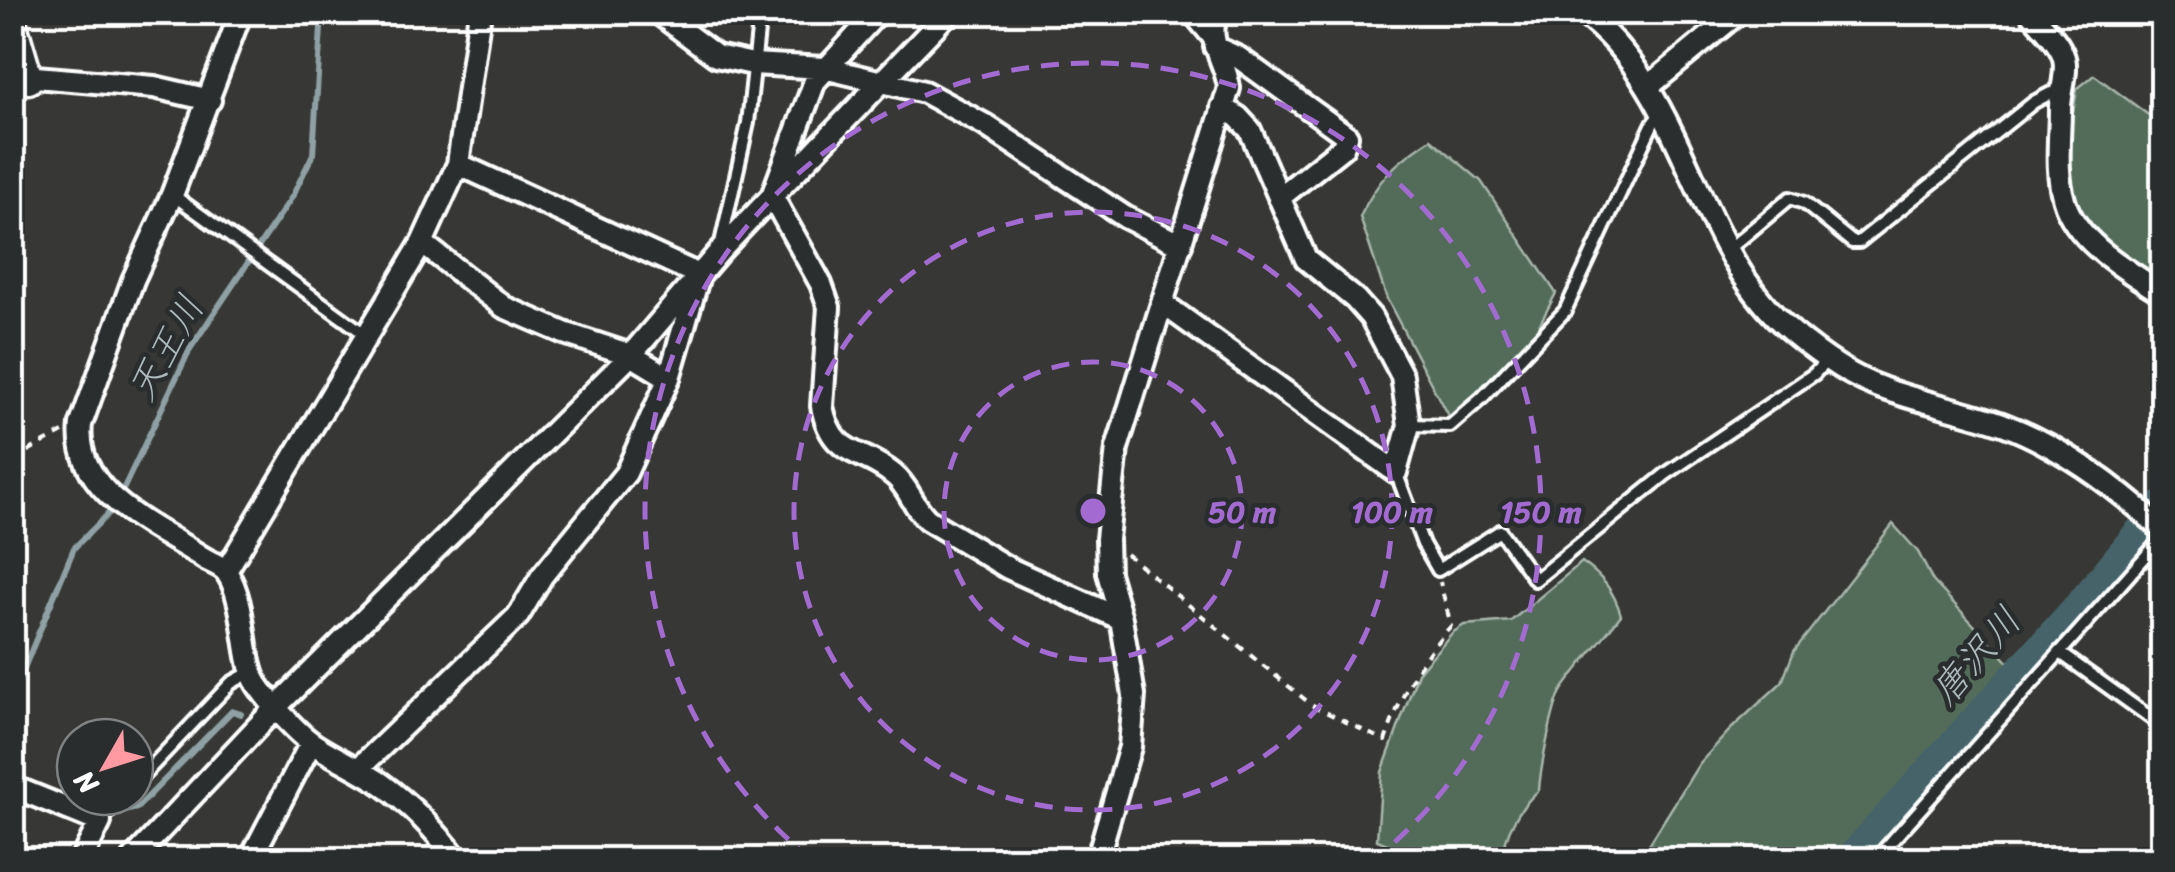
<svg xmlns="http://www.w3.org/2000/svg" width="2175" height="872" viewBox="0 0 2175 872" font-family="Sriracha,'Klee One',sans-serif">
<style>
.green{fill:#536c5a;stroke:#a9b6ac;stroke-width:2.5}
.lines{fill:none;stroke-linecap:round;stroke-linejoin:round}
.stream{stroke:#8fa1a5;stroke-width:6}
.river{stroke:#456369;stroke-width:35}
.lane-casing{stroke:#fff;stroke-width:18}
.street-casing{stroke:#fff;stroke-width:28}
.secondary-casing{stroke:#fff;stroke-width:35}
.path{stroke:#fff;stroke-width:4;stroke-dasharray:8 8;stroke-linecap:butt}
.lane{stroke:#2a2d2e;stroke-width:10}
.street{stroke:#2a2d2e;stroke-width:20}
.secondary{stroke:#2a2d2e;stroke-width:28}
.ring{fill:none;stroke:#a36bd2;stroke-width:5;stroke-dasharray:18 12}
.labels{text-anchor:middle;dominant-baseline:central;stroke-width:9;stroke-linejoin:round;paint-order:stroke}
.water-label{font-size:38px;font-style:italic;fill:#abb9bc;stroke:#2a2d2e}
.centre{fill:#a36bd2;stroke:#2a2d2e;stroke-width:5}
.ring-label{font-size:30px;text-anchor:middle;font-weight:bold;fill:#a36bd2;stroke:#2a2d2e;stroke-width:9;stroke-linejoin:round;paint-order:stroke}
</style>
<rect width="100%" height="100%" fill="#373835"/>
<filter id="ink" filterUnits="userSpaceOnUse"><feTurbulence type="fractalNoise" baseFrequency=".01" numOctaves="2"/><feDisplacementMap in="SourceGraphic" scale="20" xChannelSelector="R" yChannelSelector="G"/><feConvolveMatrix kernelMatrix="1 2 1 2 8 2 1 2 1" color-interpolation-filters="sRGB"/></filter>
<g filter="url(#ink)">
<!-- green -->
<path class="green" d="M2094,75L2162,125V286C2131,267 2082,232 2068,197C2059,173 2073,115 2077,89Z
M1431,139L1481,181L1556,293L1534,335L1450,420L1387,299L1360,217C1378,178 1396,162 1431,139Z
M1893,524L1918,552L1933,581L2014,668L1934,770L1856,859H1640L1699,764L1730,730L1782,682L1794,651Z
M1582,562C1602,576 1614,591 1621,615C1602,640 1580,664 1562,690C1553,703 1540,772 1539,790C1520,807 1503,833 1504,859H1426L1377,840L1382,772L1418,673L1452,633L1464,625L1511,621Z"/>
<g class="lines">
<!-- stream -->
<path class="stream" d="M120,496L190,349L292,197L313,154L322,12
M12,697L74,548L115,507
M124,811L137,808L232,711L241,714"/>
<!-- river -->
<path class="river" d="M1852,860L2087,600L2162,508"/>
<defs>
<path id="lane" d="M1186,12L1211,42
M173,195L366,335
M721,243L748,123L760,12
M1729,249L1790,198L1804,203L1852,242H1859L2034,102L2051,93L2060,95
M1409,425L1450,426L1482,398L1565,311L1653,123L1661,113
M1396,472L1423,544L1438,570L1500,531L1535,580L1666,474L1814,374L1828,359
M2059,652L2162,726
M135,784L231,683L251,672
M100,822L123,797
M1875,860L2162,538"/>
<path id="street" d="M241,12L172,195L133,280L81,424C73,493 153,525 202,557C209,562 223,566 227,573C247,603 242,660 257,684C268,701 299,735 315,745C337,759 361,770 382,784C411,805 436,831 458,860
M657,12L716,56L753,64L824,68L924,92L985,125L1125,217L1181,245
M949,12L772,196L821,284L829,307L822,406C832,459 861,447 894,475C909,487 913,507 928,520L1008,568L1121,619
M1581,12C1688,90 1694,251 1792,332C1817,353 1850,377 1882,388C1922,403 1965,410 2005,425C2063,447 2117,488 2162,529
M2030,12C2041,25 2058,40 2063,55C2069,69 2060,92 2060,108C2060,137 2055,171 2064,200C2076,242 2128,271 2162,293
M1215,47L1239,58L1347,136L1343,147L1279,198
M12,75L154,87L210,100
M1648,87L1739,12
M422,243L504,307L564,333L631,355L669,378
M1162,303L1396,472L1409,425L1402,376L1371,317L1355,299L1306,259L1250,130L1238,117L1222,107
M226,571L422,243L458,164L480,12
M358,769L518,616L542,576L626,473L669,378L699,275L458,164
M12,790H21L100,822L81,860
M132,860L277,706L631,355L719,252L772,196L815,81L878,12
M250,860L311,743
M1097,860L1130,747L1134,695L1121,619L1108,573L1107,539L1117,448L1229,88C1226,60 1204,40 1218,12"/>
<path id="secondary" d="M12,25L28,79"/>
</defs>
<!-- lane casing -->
<use href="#lane" class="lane-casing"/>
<!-- street casing -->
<use href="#street" class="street-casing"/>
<!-- secondary casing -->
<use href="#secondary" class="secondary-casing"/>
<!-- path -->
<path class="path" d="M12,454L28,451L63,432
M1126,554L1313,706L1385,741C1400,697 1419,660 1451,626L1440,582
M12,763L25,769"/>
<!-- lane -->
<use href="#lane" class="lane"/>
<!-- street -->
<use href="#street" class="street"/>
<!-- secondary -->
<use href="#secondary" class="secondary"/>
</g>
</g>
<!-- distance rings -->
<g class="ring">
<circle cx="1093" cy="511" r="149"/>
<circle cx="1093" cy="511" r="299"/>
<path d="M811 859A448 448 0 1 1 1375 859"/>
</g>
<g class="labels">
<!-- water labels -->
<g class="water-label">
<text transform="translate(166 348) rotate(-61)">天王川</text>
<text transform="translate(1976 656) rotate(-49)">唐沢川</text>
</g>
</g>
<circle cx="1093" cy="511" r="15" class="centre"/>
<g class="ring-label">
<text x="1242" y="522">50 m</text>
<text x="1392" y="522">100 m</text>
<text x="1541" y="522">150 m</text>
</g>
<!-- margin -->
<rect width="2175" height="872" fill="none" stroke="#2a2d2e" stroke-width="50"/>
<rect x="25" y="25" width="2125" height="822" fill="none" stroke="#fff" stroke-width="4" filter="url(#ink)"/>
<!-- north arrow -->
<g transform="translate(105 767) rotate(231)"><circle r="48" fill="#2a2d2e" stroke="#7f8182" stroke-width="2.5"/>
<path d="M0-8L18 38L0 25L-18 38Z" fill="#ff9aa2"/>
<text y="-15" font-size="28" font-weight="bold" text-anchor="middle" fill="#ffffff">N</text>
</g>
</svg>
